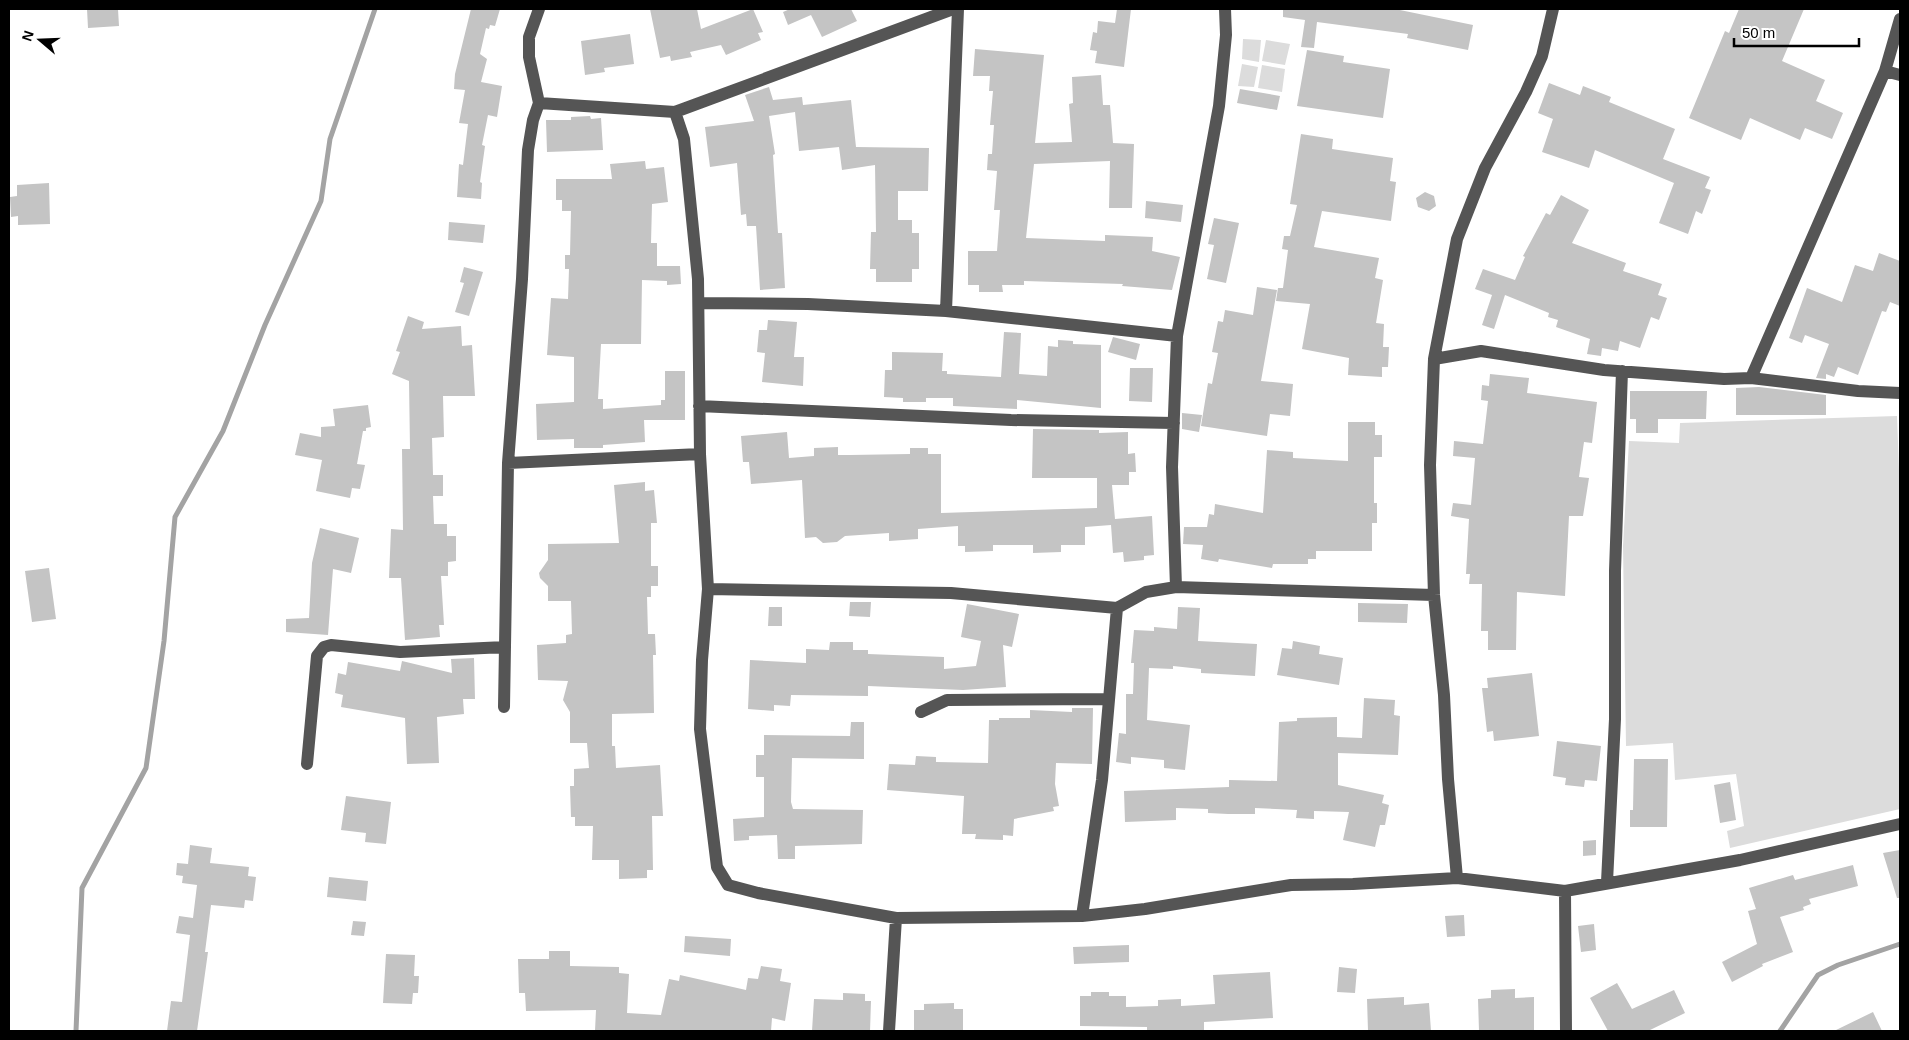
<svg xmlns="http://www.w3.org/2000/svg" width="1909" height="1040" viewBox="0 0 1909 1040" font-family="Arial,sans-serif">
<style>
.green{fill:#dcdcdc}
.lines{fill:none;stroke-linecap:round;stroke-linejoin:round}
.stream{stroke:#a3a3a3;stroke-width:5}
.building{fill:#c4c4c4}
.minor{stroke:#555;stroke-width:12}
</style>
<rect width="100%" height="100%" fill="#fff"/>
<!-- green -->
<path class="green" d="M1243,39L1261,40L1259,62L1242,59Z
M1266,40L1290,44L1285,65L1262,61Z
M1242,64L1258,67L1254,87L1238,86Z
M1262,65L1285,69L1282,92L1258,88Z
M1897,416L1900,496V809L1730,848L1727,831L1744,826L1736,774L1675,780L1673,743L1626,746L1623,546L1629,441L1679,443L1680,423Z"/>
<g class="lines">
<!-- stream -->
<path class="stream" d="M76,1031L82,888L146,768L164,641L175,517L223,431L265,325L321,201L330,139L375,9
M1780,1031L1818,975L1838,965L1900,944"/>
</g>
<!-- building -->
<path class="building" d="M87,9H118L119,26L88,28Z
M471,9H500L495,26L490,25L489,29L486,28L480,54L487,59L481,82L502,86L497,117L488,115L482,145L485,146L480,182L482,183L481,199L457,197L459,164L463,165L468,124L459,123L465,90L454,89L455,74Z
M650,9H697L701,29L753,9L763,32L758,33L761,40L726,55L721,45L690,52L692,57L671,61L670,56L660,58Z
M790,9H851L857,21L822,37L811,15L788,25L783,12Z
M1117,9H1131L1124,67L1095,63L1097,51L1090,50L1093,32L1097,33L1098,21L1115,23Z
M1283,9H1395L1473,25L1468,50L1407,38L1408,34L1317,22L1314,48L1301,47L1305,20L1283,17Z
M1739,9H1804L1782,61L1825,80L1816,101L1843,113L1832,139L1805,128L1800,140L1750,118L1741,140L1689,118L1725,31L1729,33Z
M630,34L634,64L604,68L605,72L585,75L581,41Z
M975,49L1044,55L1035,143L1072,142L1069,104L1073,103L1072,77L1101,75L1103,105H1110L1113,143L1134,144L1132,208H1109L1110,161L1034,164L1026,238L1105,241V235L1153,237L1152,251L1180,257L1172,290L1122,286L1123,284L1024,281V285H1002L1003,292H979V285H968V251H997L1000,210H994L997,171L987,170L988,154H992L994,125H990L993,91H989L990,76H973Z
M1307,50L1344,56L1343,62L1390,69L1383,118L1297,106Z
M1549,83L1580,95L1583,86L1611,97L1609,102L1675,129L1663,159L1710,177L1705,188L1711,190L1702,214L1696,211L1688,234L1659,223L1674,183L1595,150L1589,168L1542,152L1553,119L1538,113Z
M769,87L773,100L802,97L803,105L851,100L856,147L929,148L928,191H898V220H912V233H919V269H912V282H876V269H870L871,232H876L875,165L842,170L839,147L799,151L795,112L769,116L775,154L773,155L778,233H782L785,288L760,290L756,226H747L746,214L741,215L737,163L710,167L705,127L754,121L745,95Z
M1240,89L1280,96L1277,110L1237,103Z
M590,116L591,119L601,118L603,150L547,152L546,120H571V117Z
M1301,134L1333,139L1332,149L1393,158L1390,181L1396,182L1391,221L1322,211L1314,247L1379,258L1375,278L1383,280L1376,323L1384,324L1383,347H1389L1388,367H1382V377L1348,375L1349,358L1302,349L1310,304L1276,301L1278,288H1283L1288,250L1282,249L1284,236H1290L1297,205L1290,204Z
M645,161L646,169L664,167L668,202L652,204L651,243H657V266H680L681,284L667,285V281L642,280L641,344H601L598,399H603V409L661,405V400H665V371H685V420H644L645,442L603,445V448H574V439L537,440L536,404L574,402V357L547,355L551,298L568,299L569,269H565V255H570L571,211H562V200H556V179H612L610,164Z
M49,183L50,224L18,225V216L11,217L10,197L17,196V185Z
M1425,192L1434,196L1436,206L1429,211L1418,207L1416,198Z
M1561,195L1589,210L1572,243L1626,263L1623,271L1662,284L1658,295L1667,298L1659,320L1651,317L1640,348L1620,341L1618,351L1602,348L1601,356L1587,354L1590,339L1556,327L1558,320L1548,317L1549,313L1505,295L1494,329L1482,325L1492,295L1475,289L1483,269L1515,280L1525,257L1523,256L1546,213L1550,215Z
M1146,201L1183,205L1181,222L1145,218Z
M1214,218L1239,223L1226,283L1207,279L1214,245L1208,244Z
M449,222L485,225L483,243L448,240Z
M1879,253L1900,261V306L1890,302L1886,312L1882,311L1858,375L1838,367L1834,377L1826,374V379L1816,378L1829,344L1805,335L1802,343L1789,338L1807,288L1842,302L1855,265L1873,271Z
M464,267L483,272L469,316L455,312L464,283L460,282Z
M1257,287L1277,290L1261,381L1293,384L1290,416L1270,414L1267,436L1201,426L1208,383L1212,384L1218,353L1212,352L1218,321L1223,322L1225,310L1253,315Z
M408,316L424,322L422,329L461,326L462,346L472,345L475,396H443L444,437L432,438L433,475H443V496H433L434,524H447V536H456V561L448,562V576H441L444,625H439L440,637L405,640L401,578H389L391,529L403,530L402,449H410L409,381L392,374L400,352L396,351Z
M768,320L797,322L794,357H804L803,386L762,382L765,353L757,352L759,330H767Z
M1004,332L1021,333L1019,374L1047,376L1048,346L1058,347V340L1073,341V344L1101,345V408L1017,400V409L953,406V398H926V402H903V398L884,397L885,370H892V352L943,353L942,371H947V374L1001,377Z
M1113,337L1140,344L1136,360L1108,352Z
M1130,368H1153L1152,402L1129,401Z
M1490,374L1529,378L1527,393L1597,402L1592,443L1584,442L1579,477L1589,478L1583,516H1569L1565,596L1517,592L1516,650H1488V631H1481L1482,584H1469L1470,574H1466L1469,519L1451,516L1453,503L1471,505L1475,458L1453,456L1454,441L1483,444L1488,401L1481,400L1482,385L1489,386Z
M1759,387L1826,395V415H1736V388Z
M1630,391H1707L1706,419H1658V433H1636V419H1630Z
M368,405L371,427L366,428V431H363L357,464L365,465L360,489L352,488L350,498L316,491L322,460L295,455L300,433L321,437V427L335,426L333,409Z
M1182,413L1202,415L1199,432L1182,429Z
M1348,422H1375V435H1382V457H1374V503H1377V523H1372V551H1316V559H1308V564H1273L1272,568L1219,559L1218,562L1201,559L1203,545L1183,544L1184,527H1207L1209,514L1214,515L1215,504L1263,513L1267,450L1293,452V458L1348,461Z
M1033,429L1099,430V433L1128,432V454L1135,453L1136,472H1129V485H1112L1115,519L1152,516L1154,555L1144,556V560L1124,562L1123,552L1113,553L1111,525L1085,527V545H1061V552L1033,553V545H993V551L965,552V546H958V526L918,529V539L889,541V533L845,536L837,542L823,543L816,537L805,538L802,480L751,484L749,462H743L741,436L787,432L789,458L814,456V448L838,447V455H850L910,454V448H928V454H941V513L1097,508V478H1032Z
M645,482V491L654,490L657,523H651V566H658V586H651V597H647L648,634H655L656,655H653L654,713L612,714V746H615L616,768L660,765L663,816H652L653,870H647V878L619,879V860H592L593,826H575V817H571L570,786H574V769L589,768L587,743H570V712L563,700L568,681L538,680L537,645L566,643V635L572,634L571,601H548V586L540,578L539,573L548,560V544L619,543L614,485Z
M320,528L359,538L351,573L333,569L328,635L286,632V619L309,618L312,563Z
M49,568L56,619L32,622L25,571Z
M850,602H871L870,617L849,616Z
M1358,603L1408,604L1407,623L1358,622Z
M967,604L1019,614L1012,647L1003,645L1006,687L963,690L868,686V696L791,695L790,706L774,705V711L748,709L750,660L806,663V649L829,650L830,642H853V650H868V654L944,657V669L976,666L981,641L961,637Z
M769,607H782V626H768Z
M1178,607L1200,608L1198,641L1257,644L1255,676L1201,673V669L1173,666V669L1149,668L1147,720L1190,725L1185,770L1164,768V760L1131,757V764L1116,762L1119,733L1126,734V694H1133L1134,663H1131L1134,630L1154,631V627L1177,629Z
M1293,641L1320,646L1319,654L1343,658L1339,685L1277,675L1282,648L1292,649Z
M474,658L475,699H463L464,714L437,717L439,763L407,764L405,718L341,707L343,695L335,693L338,673L346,675L348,662L400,671L402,661L452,673L451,659Z
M1532,673L1539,736L1494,741L1493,731L1487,732L1482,688H1488L1487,678Z
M1364,698L1395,700L1394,715L1400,716L1398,755L1338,753V785L1384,795L1382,803L1389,805L1385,825H1380L1375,847L1343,840L1349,812L1314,811V819L1296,818L1297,810L1255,808V814H1228L1208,813V809L1176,808V820L1125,822L1124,791L1229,787V780L1277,781L1279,722L1297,721V718L1337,717V737L1362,738Z
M1072,708H1093L1092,764L1056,763L1055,784L1059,806L1053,807L1054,811L1014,819L1013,836L1003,835V840L975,839L976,834H962L964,796L887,790L889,764L915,765L916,756L936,757V762L988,763L989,720H999V718H1030V710L1072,712Z
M851,722H864V759L792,758L791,802L793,809L863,810L862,844L795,846V859H778L777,835L749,836V840L734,841L733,819L764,817V777H756V755H764V735L850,736Z
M1557,741L1601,746L1597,781L1585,780L1584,787L1565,785L1566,778L1553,776Z
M1634,759H1668L1667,827H1630V810H1633Z
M1730,782L1736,820L1720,823L1714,785Z
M346,796L391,802L386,844L365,842L366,833L341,830Z
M1596,840V855L1583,856V841Z
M190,845L212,848L210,863L249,867L248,876L256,877L253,901L245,900L244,908L211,905L205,952H208L197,1031H167L171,1001L182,1002L190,935L176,933L179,916L193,918L197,885L182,883L183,876L176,875L177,863L188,864Z
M1900,850V898H1897L1883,853Z
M1853,865L1858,886L1809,899L1811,904L1803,907L1804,910L1780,917L1793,952L1762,964L1763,966L1732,982L1722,962L1757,944L1748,911L1756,909L1749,888L1793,875L1795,880Z
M329,877L368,881L366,901L327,897Z
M1464,915L1465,936L1447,937L1445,916Z
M353,921L366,922L364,936L351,935Z
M1594,924L1596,950L1581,952L1578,926Z
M685,936L731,939L730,956L684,952Z
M1129,945V962L1074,964L1073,947Z
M549,951H570V966L619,967V973L629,974L627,1013L661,1015L669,979L679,981L680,975L746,990L748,978L758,979L761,966L782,969L780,981L791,983L785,1021L772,1018L771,1031H595L596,1010L526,1011L525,993H519L518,959H549Z
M386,954L415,955L414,976H419L418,993H413L412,1004L383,1003Z
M1339,967L1357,969L1355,993L1337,992Z
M1270,972L1273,1018L1204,1022V1031H1147V1027L1080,1026V996H1091V992H1109V996H1126V1007L1158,1006V1000L1181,999V1006L1215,1004L1213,975Z
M1617,983L1632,1009L1674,990L1685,1013L1648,1031H1608L1590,998Z
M1515,989V998L1534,997V1030L1479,1031L1478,999L1491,998V990Z
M843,993L865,994V1001H871L870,1031H812L814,999L843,1000Z
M1404,997V1005L1429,1003L1431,1031H1368L1367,999Z
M954,1003V1009H963V1031H914V1010H924V1004Z
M1873,1012L1882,1031H1834Z"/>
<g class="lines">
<!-- minor -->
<path class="minor" d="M1885,71L1900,75
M539,103L675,112L684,139L698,279L700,454L708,589L702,660L700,729L717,867L728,885L758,893L896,918L1082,916L1145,909L1291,885L1353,884L1457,878L1565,891L1566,1031
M675,112L953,9
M699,303L808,304L946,311L1177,336
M946,311L958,9
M1434,359L1457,239L1485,168L1526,92L1542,56L1553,9
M1751,378L1858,391L1900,393
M699,406L1011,420L1174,423
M508,463L700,454
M1176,587L1172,467L1177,336L1219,106L1226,35L1225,9
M708,589L951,593L1117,608L1146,592L1176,587L1434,595
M504,707L508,463L522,279L528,150L533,120L539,103L529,57V37L539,9
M921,712L947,700L1109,699
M307,764L317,656L324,647L331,645L400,652L505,647
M1457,878L1448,779L1444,695L1434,595L1430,465L1434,359L1481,351L1604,370L1724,379L1751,378L1885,71L1900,19
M1607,882L1615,719V571L1622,371
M1565,891L1740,860L1900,824
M1082,916L1102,780L1117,608
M889,1031L896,918"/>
</g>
<!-- border -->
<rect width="1909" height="1040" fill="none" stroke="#000000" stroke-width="20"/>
<!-- north arrow -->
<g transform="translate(40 40) rotate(289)" stroke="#ffffff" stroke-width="4" paint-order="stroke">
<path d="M0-4L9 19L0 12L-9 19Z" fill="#000000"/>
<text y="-8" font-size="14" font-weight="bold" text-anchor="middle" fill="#000000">N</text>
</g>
<!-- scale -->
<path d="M1734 38v8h125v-8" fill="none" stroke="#000000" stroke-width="2.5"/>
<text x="1742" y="38" font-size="15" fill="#000000" stroke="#ffffff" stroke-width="4" paint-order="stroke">50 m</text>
</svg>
